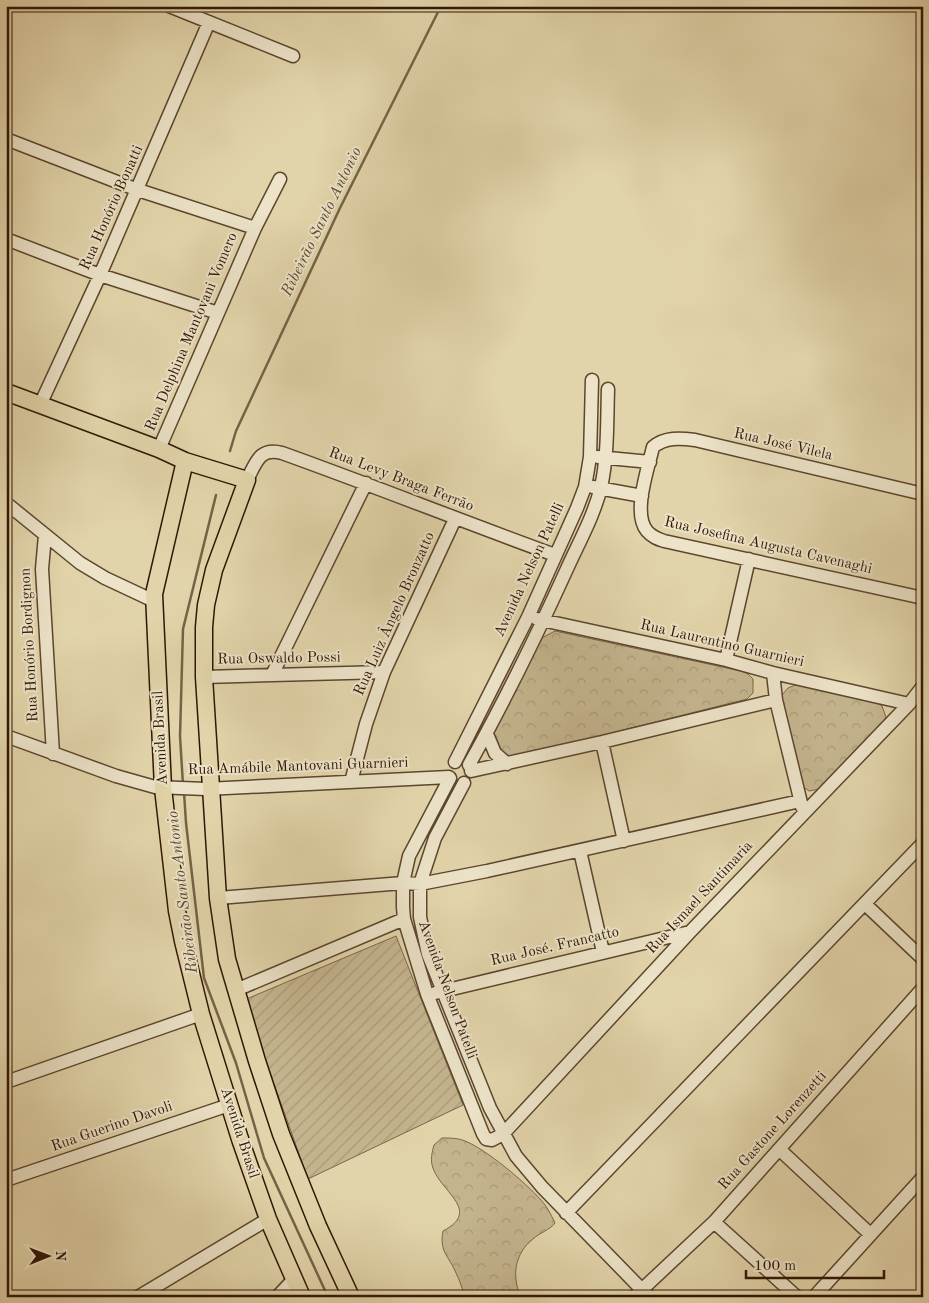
<svg xmlns="http://www.w3.org/2000/svg" width="929" height="1303" viewBox="0 0 929 1303" font-family="'Old Standard TT',serif">
<style>
.forest{fill:url(#forest-crowns);stroke:#7a6649}
.garden{fill:url(#garden-furrows);stroke:#7a6649}
.lines{fill:none;stroke-linecap:round;stroke-linejoin:round}
.stream{stroke:#766246;stroke-width:2.5}
.minor-casing{stroke:#5c462e;stroke-width:15}
.major-casing{stroke:#301704;stroke-width:19}
.minor{stroke:#ece3c8;stroke-width:12}
.major{stroke:#e2d4aa;stroke-width:16}
.labels{text-anchor:middle;dominant-baseline:central;stroke-width:4;stroke-linejoin:round;paint-order:stroke}
.street-label{font-size:15px;fill:#301704;stroke:#ece3c8}
.water-label{font-size:16px;font-style:italic;fill:#5f4930;stroke:#ece3c8}
</style>
<defs>
<pattern id="forest-crowns" width="20" height="18" patternUnits="userSpaceOnUse" patternTransform="scale(1.25)"><rect width="20" height="18" fill="#c4b48e"/><path d="M2 6a3 3 0 1 1 6 0M12 15a3 3 0 1 1 6 0" fill="none" stroke="#a99a79"/></pattern>
<pattern id="garden-furrows" width="10" height="10" patternUnits="userSpaceOnUse" patternTransform="scale(1.25)"><rect width="10" height="10" fill="#c4b48e"/><path d="M-1 1l2-2M0 10L10 0M9 11l2-2" fill="none" stroke="#a99a79"/></pattern>
</defs>
<rect width="100%" height="100%" fill="#e2d4aa"/>
<filter id="stains"><feTurbulence type="fractalNoise" baseFrequency=".004" numOctaves="4"/><feColorMatrix values="0 0 0 0 .2 0 0 0 0 .09 0 0 0 0 .02 0 0 0 .5 -.17"/></filter>
<radialGradient id="worn" r=".72"><stop offset=".6" stop-color="#630" stop-opacity="0"/><stop offset="1" stop-color="#630" stop-opacity=".3"/></radialGradient>
<!-- forest -->
<path class="forest" d="M555,631L741,671L748,674L753,679V693L747,699L516,757L497,753L493,735L540,639Z
M798,684L875,701L882,706L886,717L883,724L820,789L809,791L802,786L781,696L788,688Z
M442,1138C450,1138 458,1138 465,1141C486,1149 526,1183 541,1200C547,1206 551,1215 555,1223C550,1230 539,1233 533,1239C515,1253 511,1276 521,1297H465C462,1289 460,1280 456,1273C449,1256 439,1252 443,1231C482,1211 441,1192 433,1168C430,1161 432,1152 434,1145Z"/>
<!-- garden -->
<path class="garden" d="M396,936L463,1105L308,1179L244,1000Z"/>
<g class="lines">
<!-- stream -->
<path class="stream" d="M230,451L236,431L340,208L441,6
M183,785L180,736L183,629L216,495
M184,792L186,823L204,978L236,1063L264,1158L328,1297"/>
<defs>
<path id="minor" d="M169,6L293,56
M6,139L138,190L255,228L280,179
M6,239L100,275L218,313
M40,405L100,275L209,22
M159,449L255,228
M598,457L650,462
M247,480C256,463 259,447 282,453C374,486 464,522 555,555
M593,487L642,496
M923,494L695,440C680,438 665,437 653,447C648,469 632,513 647,531C652,537 658,539 664,541L923,598
M6,503L80,563L105,578L154,601
M45,535L42,569L53,754
M537,619L726,660L773,673L909,704
M726,660L749,559
M773,673L776,700L802,807
M272,675L366,483
M204,677L384,672
M487,734L495,753L507,764
M6,736L116,776L155,787L206,789L449,777
M602,742L624,841
M455,762L528,617L577,508L585,487L590,457L592,380
M469,765C504,702 536,637 566,571C578,544 594,516 601,487C608,456 607,421 608,389
M471,771L602,742L776,700
M450,778L409,856L403,883V907L404,919L427,994L483,1134L486,1139L492,1140L503,1134L690,932L909,704L923,686
M351,782L366,724L384,672L455,519
M464,783L435,838L420,884V917L428,954L490,1108L516,1156L542,1187L649,1297
M580,851L603,952
M218,898L403,883L420,884L487,871L800,801
M865,904L923,959
M236,990L404,919
M435,993L690,932
M6,1082L201,1014
M779,1149L870,1234
M6,1180L229,1105
M566,1213L923,843
M714,1222L797,1297
M138,1297L268,1219
M277,1297L294,1279
M634,1297L714,1222L923,988
M814,1297L923,1177"/>
<path id="major" d="M6,392L159,449L185,461L247,480L214,570L206,605L204,627V677L218,898L227,959L257,1061L281,1134L318,1226L351,1297
M185,461L154,594L163,788L177,911L183,941L201,1014L240,1139L268,1219L302,1297"/>
</defs>
<!-- minor casing -->
<use href="#minor" class="minor-casing"/>
<!-- major casing -->
<use href="#major" class="major-casing"/>
<!-- minor -->
<use href="#minor" class="minor"/>
<!-- major -->
<use href="#major" class="major"/>
</g>
<g class="labels">
<!-- street labels -->
<g class="street-label">
<text transform="translate(112 208) rotate(-66)">Rua Honório Bonatti</text>
<text transform="translate(192 332) rotate(-67)">Rua Delphina Mantovani Vomero</text>
<text transform="translate(783 445) rotate(13)">Rua José Vilela</text>
<text transform="translate(401 480) rotate(21)">Rua Levy Braga Ferrão</text>
<text transform="translate(768 546) rotate(13)">Rua Josefina Augusta Cavenaghi</text>
<text transform="translate(530 570) rotate(-65)">Avenida Nelson Patelli</text>
<text transform="translate(395 614) rotate(-66)">Rua Luiz Ângelo Bronzatto</text>
<text transform="translate(722 644) rotate(13)">Rua Laurentino Guarnieri</text>
<text transform="translate(30 645) rotate(-93)">Rua Honório Bordignon</text>
<text transform="translate(279 659) rotate(-1)">Rua Oswaldo Possi</text>
<text transform="translate(161 738) rotate(-93)">Avenida Brasil</text>
<text transform="translate(298 767) rotate(-2)">Rua Amábile Mantovani Guarnieri</text>
<text transform="translate(700 898) rotate(-47)">Rua Ismael Santimaria</text>
<text transform="translate(555 947) rotate(-13)">Rua José. Francatto</text>
<text transform="translate(447 990) rotate(70)">Avenida Nelson Patelli</text>
<text transform="translate(112 1127) rotate(-19)">Rua Guerino Davoli</text>
<text transform="translate(773 1131) rotate(-48)">Rua Gastone Lorenzetti</text>
<text transform="translate(239 1133) rotate(72)">Avenida Brasil</text>
</g>
<!-- water labels -->
<g class="water-label">
<text transform="translate(322 222) rotate(-64)">Ribeirão Santo Antonio</text>
<text transform="translate(183 892) rotate(-97)">Ribeirão Santo Antonio</text>
</g>
</g>
<!-- margin -->
<rect width="929" height="1303" fill="none" stroke="#e2d4aa" stroke-width="25"/>
<rect x="8" y="8" width="914" height="1288" fill="none" stroke="#301704" stroke-width="2.5"/>
<rect x="12" y="12" width="904" height="1278" fill="none" stroke="#301704"/>
<!-- north arrow -->
<g transform="translate(48 1256) rotate(89)" stroke="#ece3c8" stroke-width="4" paint-order="stroke">
<path d="M0-4L9 19L0 12L-9 19Z" fill="#301704"/>
<text y="-8" font-size="14" font-weight="bold" text-anchor="middle" fill="#301704">N</text>
</g>
<!-- scale -->
<path d="M746 1270v8h138v-8" fill="none" stroke="#301704" stroke-width="2.5"/>
<text x="754" y="1270" font-size="15" fill="#301704" stroke="#ece3c8" stroke-width="4" paint-order="stroke">100 m</text>
<rect width="100%" height="100%" filter="url(#stains)"/>
<rect width="100%" height="100%" fill="url(#worn)"/>
</svg>
